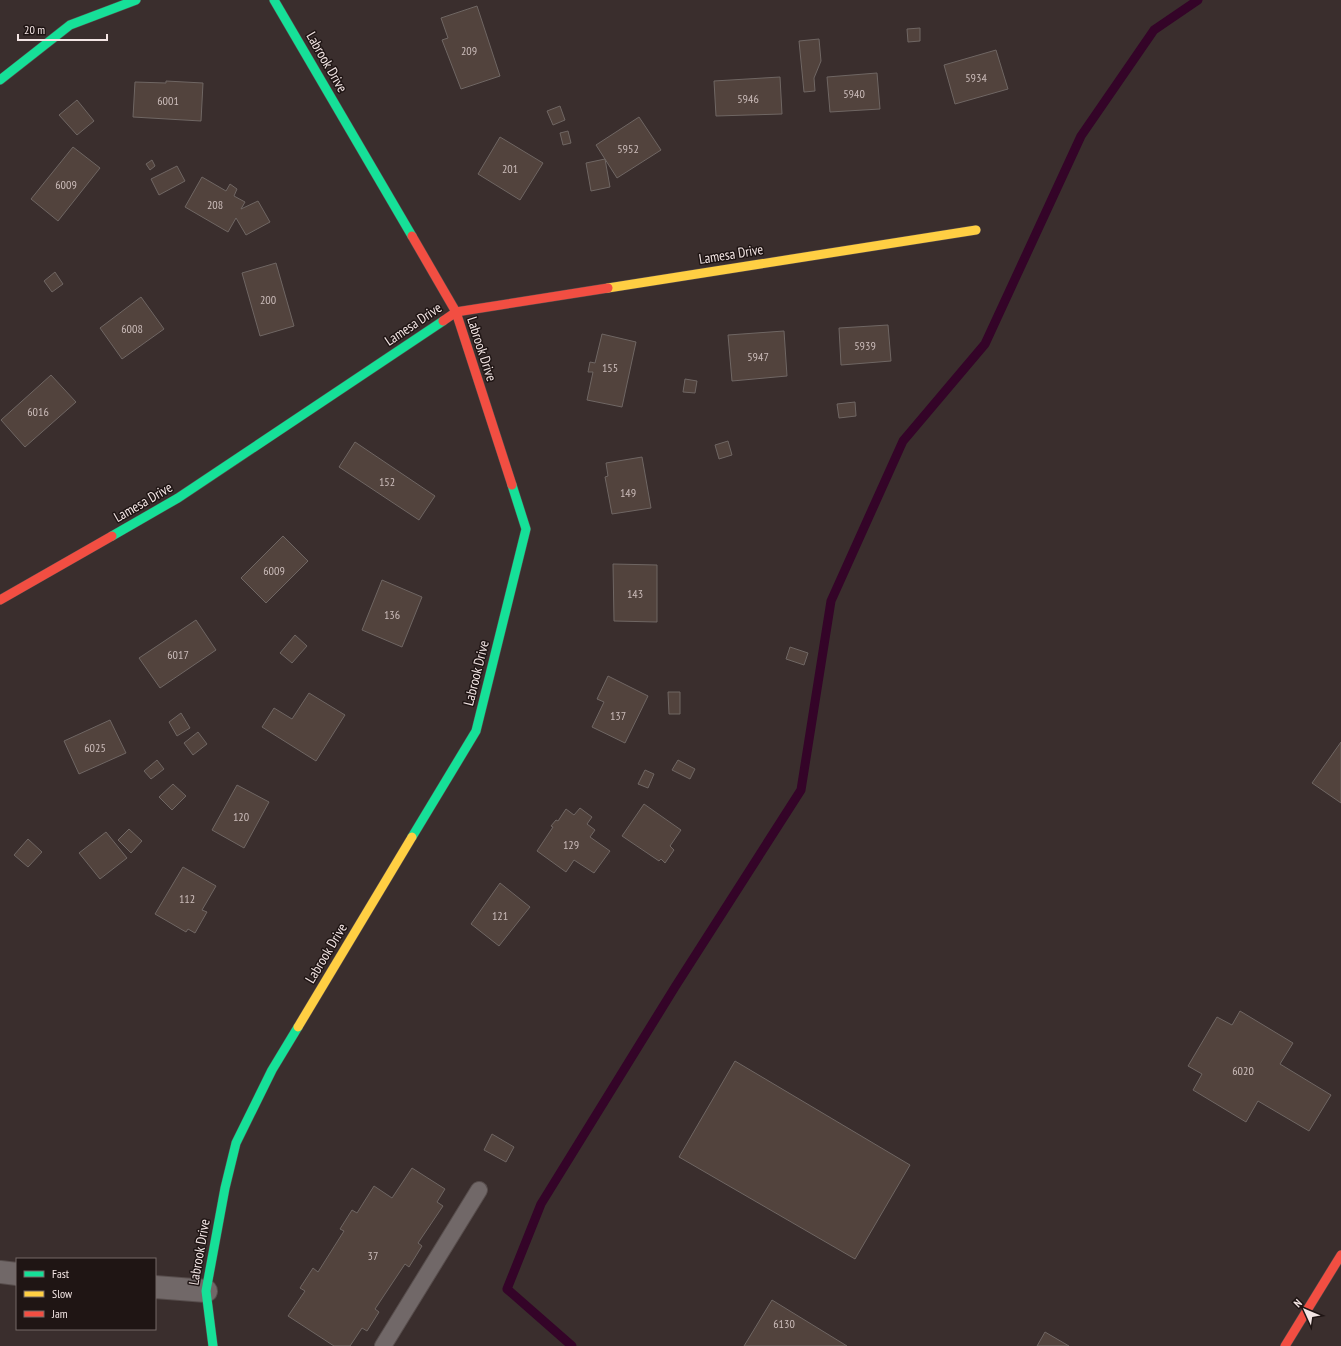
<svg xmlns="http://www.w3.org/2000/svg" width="1341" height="1346" viewBox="0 0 1341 1346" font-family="'PT Sans Narrow',sans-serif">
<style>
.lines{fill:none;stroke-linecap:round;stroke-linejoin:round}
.stream{stroke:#340428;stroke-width:9}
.building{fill:#52433d;stroke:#6f6663}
.lane-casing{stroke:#574d4c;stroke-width:18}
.street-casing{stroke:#574d4c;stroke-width:24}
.fast-casing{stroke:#574d4c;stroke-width:10}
.slow-casing{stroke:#574d4c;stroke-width:10}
.jam-casing{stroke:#574d4c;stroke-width:10}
.lane{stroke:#716868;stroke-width:16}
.street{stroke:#716868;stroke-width:22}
.fast{stroke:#16e098;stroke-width:9}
.slow{stroke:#ffcf43;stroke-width:9}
.jam{stroke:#f24e42;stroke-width:9}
.labels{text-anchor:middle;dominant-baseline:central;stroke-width:3;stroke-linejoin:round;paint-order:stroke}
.number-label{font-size:12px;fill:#cbbcba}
.street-label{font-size:14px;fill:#f3e5e4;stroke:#1f1514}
</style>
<rect width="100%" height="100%" fill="#3a2e2d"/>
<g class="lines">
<!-- stream -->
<path class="stream" d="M572,1346L507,1289L541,1204L675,987L801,790L831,601L903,441L985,344L1081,136L1154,30L1198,0"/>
</g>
<!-- building -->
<path class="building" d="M477,6L500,76L461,89L442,40L448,38L441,18Z
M920,28V41L908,42L907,29Z
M819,39L821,61L814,78L815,91L804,92L799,41Z
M996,50L1008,89L955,104L944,65Z
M877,73L880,109L830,112L827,77Z
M780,77L782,114L716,116L714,81Z
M166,81L203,83L201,121L133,117L135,82L166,83Z
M77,100L94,121L77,135L59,115Z
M560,106L565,120L553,125L547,111Z
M639,117L661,150L617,178L596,145Z
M568,131L571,143L563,145L560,133Z
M500,137L543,163L520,200L478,174Z
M73,147L100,168L58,221L31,199Z
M605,159L610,187L591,191L586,163Z
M152,160L155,166L150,170L146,164Z
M177,166L185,181L159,195L151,179Z
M202,177L226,191L230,184L237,189L234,196L245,202L241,209L258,201L270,222L246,235L236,218L228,232L185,207Z
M276,263L294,326L260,336L242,273Z
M55,272L63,284L52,292L44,281Z
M141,297L164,329L122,359L100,328Z
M888,325L891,361L841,365L839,328Z
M784,331L787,376L732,381L728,335Z
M602,334L636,342L622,407L587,400L593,372H588L590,362L595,363Z
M51,375L76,402L25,447L1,420Z
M685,379L697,381L695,393L683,392Z
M855,402L856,416L839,418L837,404Z
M728,441L732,455L719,459L715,445Z
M355,442L435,496L419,520L339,467Z
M642,457L651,508L612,514L605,477L608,476L606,463Z
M283,536L308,561L266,603L241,578Z
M613,564L657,565V622L614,621Z
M382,580L422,597L402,647L362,630Z
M196,620L216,650L160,688L139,658Z
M295,635L307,646L292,663L280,653Z
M790,647L808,653L804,665L786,659Z
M608,676L648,696L625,743L592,727L604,702L597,699Z
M668,692H680V714H669Z
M309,693L345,715L316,761L262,727L274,708L292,719Z
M181,713L190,728L177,736L169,722Z
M110,720L126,753L79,774L64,741Z
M198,732L207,744L193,755L184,743Z
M1341,742V803L1312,783Z
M157,760L164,769L151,779L144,771Z
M678,760L695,769L690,779L672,770Z
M645,770L654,774L648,788L638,784Z
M173,784L186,796L172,810L159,797Z
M237,785L269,802L244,848L212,830Z
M644,804L681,830L670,846L674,850L665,863L661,859L659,861L622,836Z
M580,808L592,817L587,824L595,830L590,837L610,851L594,873L574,860L566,872L537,851L553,827L551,826L556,820L558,821L566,809L574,815Z
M129,829L142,841L131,853L118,840Z
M106,832L127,858L100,879L79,853Z
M28,839L42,852L28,867L14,855Z
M183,867L216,886L202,910L207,912L195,933L188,929L186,932L155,914Z
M500,883L530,907L499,946L471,924Z
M1240,1011L1293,1043L1280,1064L1331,1095L1309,1131L1258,1101L1246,1122L1193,1090L1202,1074L1188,1066L1217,1017L1232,1025Z
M735,1061L910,1165L855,1259L679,1157Z
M492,1134L514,1147L506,1162L484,1150Z
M412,1168L445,1189L437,1202L443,1206L418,1243L422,1246L409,1267L405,1264L375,1309L379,1312L367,1331L362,1328L350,1346H334L288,1316L305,1291L300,1288L313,1268L318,1272L344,1231L340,1229L352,1210L357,1213L374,1186L392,1198Z
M772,1300L847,1346H744Z
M1045,1332L1069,1346H1037Z"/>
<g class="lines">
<defs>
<path id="lane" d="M383,1346L479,1190"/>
<path id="street" d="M0,1272L17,1274
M155,1287L206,1291"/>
<path id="fast" d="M274,0L412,236
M0,80L70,25L136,0
M112,536L178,498L443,321
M412,837L476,731L526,529L512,485
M213,1346L206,1291L225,1188L236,1143L272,1070L298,1027"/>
<path id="slow" d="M608,288L976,230
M298,1027L412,837"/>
<path id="jam" d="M412,236L456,312L512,485
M443,321L456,312L608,288
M0,600L112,536
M1285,1346L1341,1255"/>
</defs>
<!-- lane casing -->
<use href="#lane" class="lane-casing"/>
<!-- street casing -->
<use href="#street" class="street-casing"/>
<!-- fast casing -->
<use href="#fast" class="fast-casing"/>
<!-- slow casing -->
<use href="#slow" class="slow-casing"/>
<!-- jam casing -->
<use href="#jam" class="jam-casing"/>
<!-- lane -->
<use href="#lane" class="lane"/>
<!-- street -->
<use href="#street" class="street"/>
<!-- fast -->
<use href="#fast" class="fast"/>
<!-- slow -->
<use href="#slow" class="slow"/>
<!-- jam -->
<use href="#jam" class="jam"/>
</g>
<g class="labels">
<!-- number labels -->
<g class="number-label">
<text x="469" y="50">209</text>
<text x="976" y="77">5934</text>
<text x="854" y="93">5940</text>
<text x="748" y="98">5946</text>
<text x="168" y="100">6001</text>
<text x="628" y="148">5952</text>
<text x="510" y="168">201</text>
<text x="66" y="184">6009</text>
<text x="215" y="204">208</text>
<text x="268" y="299">200</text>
<text x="132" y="328">6008</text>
<text x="865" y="345">5939</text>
<text x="758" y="356">5947</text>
<text x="610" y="367">155</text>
<text x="38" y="411">6016</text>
<text x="387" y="481">152</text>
<text x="628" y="492">149</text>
<text x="274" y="570">6009</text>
<text x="635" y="593">143</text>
<text x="392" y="614">136</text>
<text x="178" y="654">6017</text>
<text x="618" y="715">137</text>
<text x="95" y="747">6025</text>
<text x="241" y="816">120</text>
<text x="571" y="844">129</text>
<text x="187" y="898">112</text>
<text x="500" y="915">121</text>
<text x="1243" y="1070">6020</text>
<text x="373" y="1255">37</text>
<text x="784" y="1323">6130</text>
</g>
<!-- street labels -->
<g class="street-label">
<text transform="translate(327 62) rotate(60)">Labrook Drive</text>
<text transform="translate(731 254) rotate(-9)">Lamesa Drive</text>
<text transform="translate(413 324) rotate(-34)">Lamesa Drive</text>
<text transform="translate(482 349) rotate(72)">Labrook Drive</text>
<text transform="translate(143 502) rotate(-30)">Lamesa Drive</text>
<text transform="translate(476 673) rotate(-76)">Labrook Drive</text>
<text transform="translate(326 953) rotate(-59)">Labrook Drive</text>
<text transform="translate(199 1252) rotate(-80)">Labrook Drive</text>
</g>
</g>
<!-- legend -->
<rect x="16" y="1258" width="140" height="72" fill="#1f1514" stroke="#746867"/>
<rect x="24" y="1271" width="20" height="6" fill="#16e098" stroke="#746867"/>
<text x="52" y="1278" font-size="12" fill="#f3e5e4">Fast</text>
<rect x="24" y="1291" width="20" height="6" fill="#ffcf43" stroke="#746867"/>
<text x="52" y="1298" font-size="12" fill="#f3e5e4">Slow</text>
<rect x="24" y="1311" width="20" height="6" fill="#f24e42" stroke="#746867"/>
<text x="52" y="1318" font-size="12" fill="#f3e5e4">Jam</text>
<!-- north arrow -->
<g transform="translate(1305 1310) rotate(314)" stroke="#1f1514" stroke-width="3" paint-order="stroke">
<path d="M0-3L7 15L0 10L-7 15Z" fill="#f3e5e4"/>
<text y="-6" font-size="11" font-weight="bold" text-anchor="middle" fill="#f3e5e4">N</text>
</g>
<!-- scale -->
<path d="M18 34v6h89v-6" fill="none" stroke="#f3e5e4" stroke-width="2"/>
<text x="24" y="34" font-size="12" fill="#f3e5e4" stroke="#1f1514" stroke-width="3" paint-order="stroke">20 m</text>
</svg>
